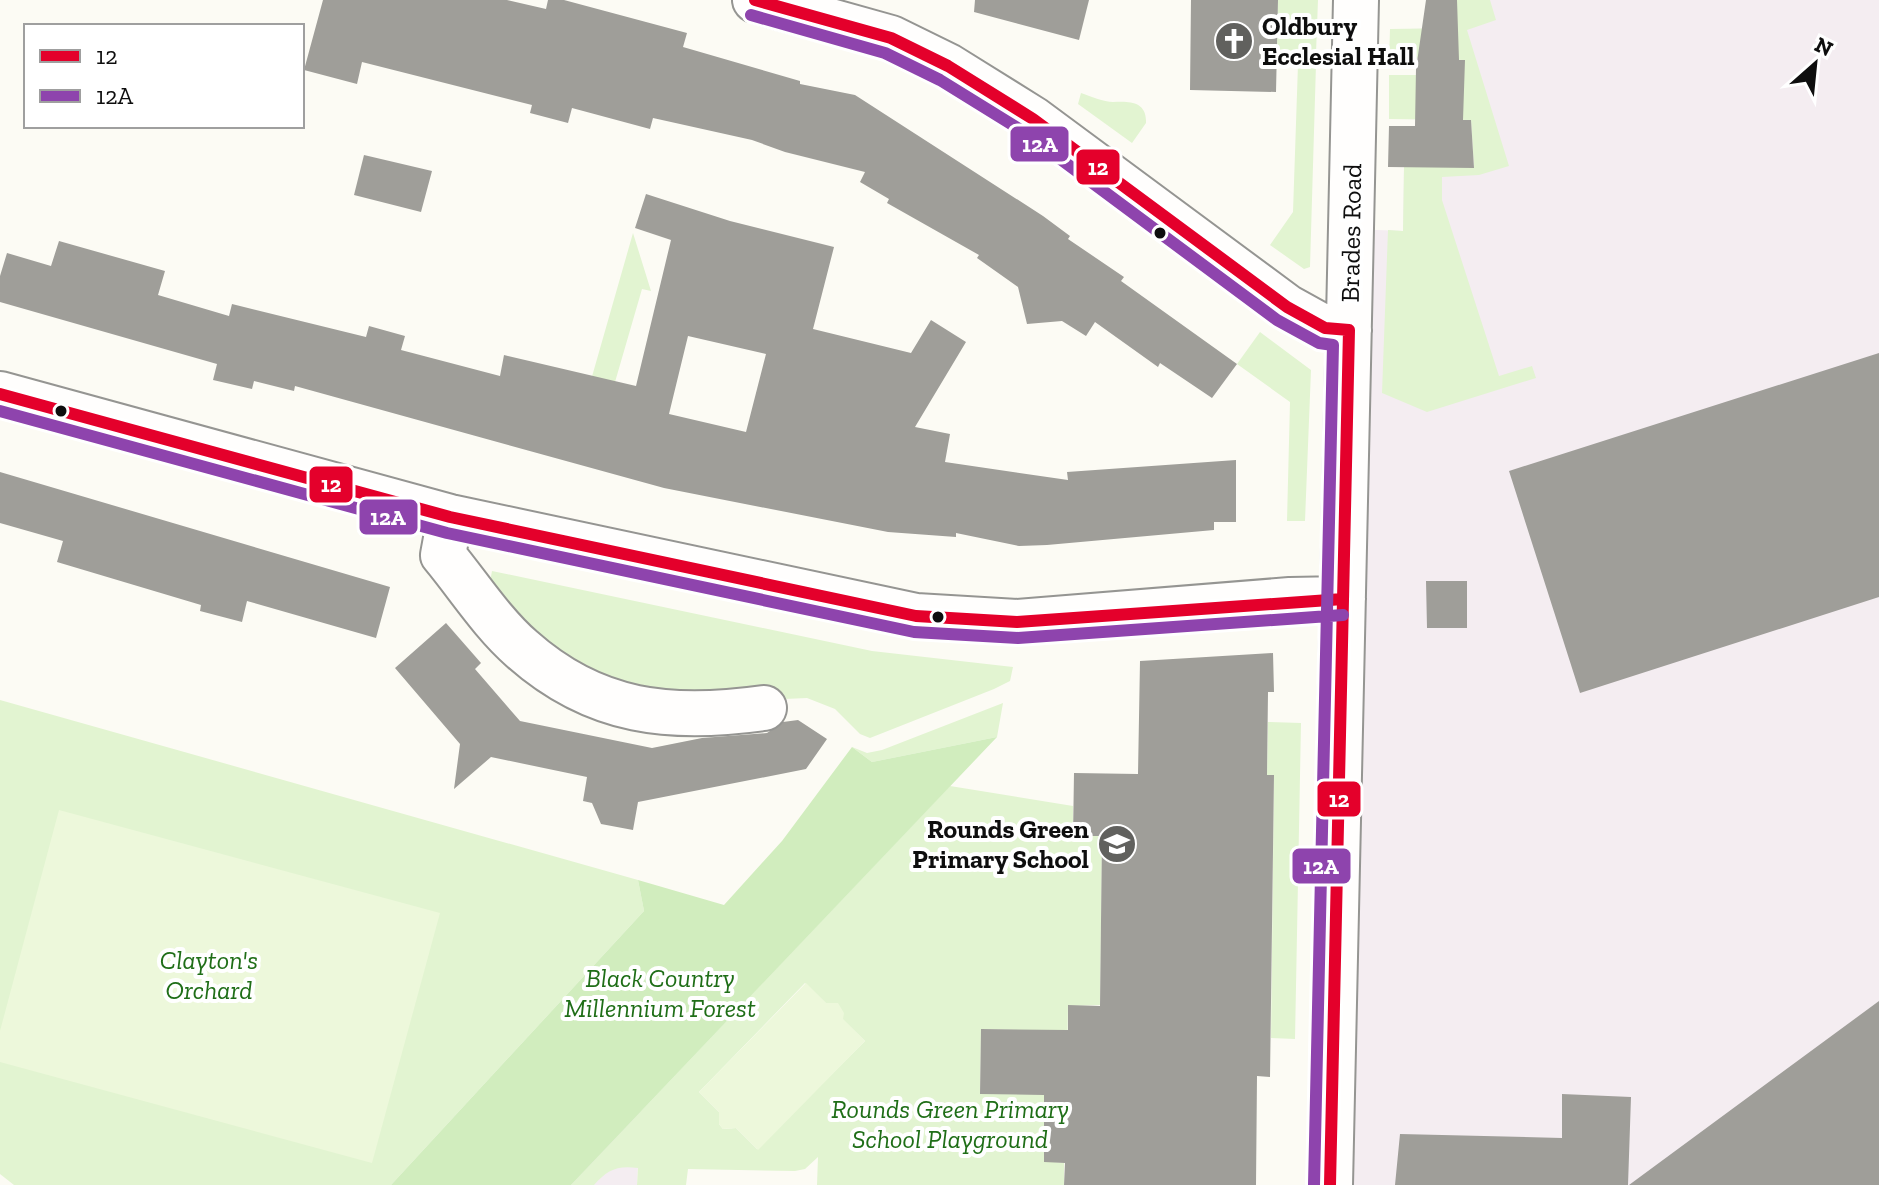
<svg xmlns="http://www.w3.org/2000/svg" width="1879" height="1185" viewBox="0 0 1879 1185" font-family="'Zilla Slab',serif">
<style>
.industrial{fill:#f4edf1}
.green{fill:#e2f4d1;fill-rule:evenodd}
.forest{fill:#d1edbe}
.pitch{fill:#edf8db}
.building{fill:#9f9e99;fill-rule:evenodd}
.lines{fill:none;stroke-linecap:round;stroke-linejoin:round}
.minor-casing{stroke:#959592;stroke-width:48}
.minor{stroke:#fffefd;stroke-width:44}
.bus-1-casing{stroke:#fff;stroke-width:18}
.bus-2-casing{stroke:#fff;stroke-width:18}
.bus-1{stroke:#e4002b;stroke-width:12}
.bus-2{stroke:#8e44ad;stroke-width:12}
.bus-dot{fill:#0e0e0e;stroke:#fff;stroke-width:3}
.labels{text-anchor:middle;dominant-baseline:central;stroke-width:8;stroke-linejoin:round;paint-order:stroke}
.poi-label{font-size:26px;font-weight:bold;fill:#0e0e0e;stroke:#fff;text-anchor:start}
.street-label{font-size:26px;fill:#0e0e0e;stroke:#fff}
.park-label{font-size:26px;font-style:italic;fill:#1f6e17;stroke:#fff}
.line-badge{stroke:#fff;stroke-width:3}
.badge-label{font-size:22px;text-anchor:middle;font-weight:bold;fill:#fff}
</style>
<rect width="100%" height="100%" fill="#fcfbf4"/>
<!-- industrial -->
<path class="industrial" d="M1457,0H1879V1185H1330L1352,229L1403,231L1404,167H1474L1471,120L1401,119L1416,79L1417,59L1408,29L1458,28Z
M641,1110L637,1185H571Z"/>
<!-- green -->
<path class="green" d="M1278,0H1318L1316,53L1277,51Z
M1457,0H1490L1496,20L1467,30L1509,166L1479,175L1442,177V200L1499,376L1532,366L1536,378L1427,412L1382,393L1388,230L1403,231L1404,167H1474L1471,120L1389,119V75H1416L1464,60L1417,58V64L1389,63L1390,29L1457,28Z
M1298,64H1316L1310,267L1304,269L1270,245L1293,212Z
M1081,93C1090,96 1104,102 1113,102C1129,101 1147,101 1146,123L1132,143L1078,104Z
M633,233L651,291L642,289L604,420L583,408Z
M1260,332L1311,370L1305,521H1287L1290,402L1237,364Z
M492,571L872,651L1013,667L1010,681L994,689L870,738L860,734L835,709L807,698L711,702L574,673L489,587Z
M0,700L638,880L644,911L391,1185H14L0,1174Z
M1003,703L997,737L872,762L852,747L867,753L882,750Z
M1268,722L1301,723L1295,1039L1271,1038L1274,776L1267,775Z
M950,786L1073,806V835L1102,836L1100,1005L1068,1006L1067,1066L1044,1137V1161L1064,1163V1185H817L818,1157L805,1169L795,1171L688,1169L686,1185H637L638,1168C617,1165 607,1170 594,1185H571ZM805,983L865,1041L757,1149L736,1128L723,1129L719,1124V1112L699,1092ZM981,1029L1021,1030L980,1094V1093Z"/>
<!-- forest -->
<path class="forest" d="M997,737L571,1185H391L644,911L638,880L724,905L782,841L852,747L872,762Z"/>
<!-- pitch -->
<path class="pitch" d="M59,810L440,913L372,1163L0,1062V1031Z
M806,983L826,1003H838L844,1013L843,1019L865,1041L758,1150L736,1128L723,1129L719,1124V1112L699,1092Z"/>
<!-- building -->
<path class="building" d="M323,0H507L546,9L548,0H564L687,33L683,47L800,81V84L855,95L1043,216L1070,236L1068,239L1124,277L1121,281L1237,364L1212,398L1160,363L1158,367L1095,322L1086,336L1062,321L1027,324L1018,287L977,258L979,255L887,203L889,199L860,182L865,172L785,152L752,140L653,118L650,129L572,108L568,123L530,113L532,105L362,62L357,84L304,70Z
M975,0H1089L1079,40L974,12Z
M1191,0H1278L1276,92L1190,90Z
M1426,0H1457L1459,60H1465L1463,120H1471L1474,168L1388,167L1389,126H1415L1416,69Z
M364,155L432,171L421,212L354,195Z
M646,194L730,221L834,247L813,329L911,353L931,320L966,342L915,427L950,434L945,462L1068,480L1067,472L1236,460V522H1214V530L1047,545L1019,546L956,533V537L888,532L664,488L295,386L294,391L254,381L252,389L213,380L217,364L0,302V276L7,253L51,266L59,241L165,271L158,295L229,316L232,304L366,337L369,326L405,336L401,350L500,376L504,355L636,386L671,240L635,228ZM688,336L766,354L746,432L669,414Z
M1879,353V597L1580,693L1509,471Z
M0,472L390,587L376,638L247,601L242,622L200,611L201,605L57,562L63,541L0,523Z
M1426,581H1467V628H1427Z
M446,623L481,663L475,669L520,721L652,748L702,738L767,733L783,722L798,720L827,739L806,769L638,802L633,830L601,824L592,803L583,801L587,777L491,757L454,789L460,744L395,668Z
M1273,653L1274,692H1268L1267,775H1274L1270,1077L1257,1076L1256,1185H1064L1065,1163L1044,1162V1095L980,1094L981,1029L1068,1030V1005L1100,1006L1102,836H1073L1074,773L1138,774L1140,661Z
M1879,1001V1185H1629Z
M1562,1094L1631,1097L1628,1185H1395L1400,1134L1562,1138Z"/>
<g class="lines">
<defs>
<path id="minor" d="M755,0L891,38L948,66L1033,119L1287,307L1325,328L1349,330
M0,394L450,517L916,616L1017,622L1290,600L1343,599
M450,517L443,555C468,585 492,623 522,649C595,714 671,721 764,708
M1330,1185L1356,0"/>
</defs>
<!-- minor casing -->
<use href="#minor" class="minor-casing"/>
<!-- minor -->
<use href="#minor" class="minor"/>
<defs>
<path id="bus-1" d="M755,0L891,38L948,66L1033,119L1287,307L1325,328L1349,330L1330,1185
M0,394L450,517L916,616L1017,622L1343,599"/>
<path id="bus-2" d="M751,15L885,53L940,80L1024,132L1277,320L1319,343L1333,345L1314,1185
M0,411L447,533L914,632L1018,638L1343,615"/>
</defs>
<!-- bus-1 casing -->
<use href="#bus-1" class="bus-1-casing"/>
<!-- bus-2 casing -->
<use href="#bus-2" class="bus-2-casing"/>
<!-- bus-1 -->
<use href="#bus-1" class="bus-1"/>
<!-- bus-2 -->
<use href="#bus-2" class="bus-2"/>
</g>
<!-- icons -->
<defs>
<symbol id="church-disc" viewBox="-11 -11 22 22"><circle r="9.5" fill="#61615e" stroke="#fff"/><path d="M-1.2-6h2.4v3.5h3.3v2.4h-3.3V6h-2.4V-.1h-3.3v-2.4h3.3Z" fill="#fff"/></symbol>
<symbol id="school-disc" viewBox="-11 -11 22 22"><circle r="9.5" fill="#61615e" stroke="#fff"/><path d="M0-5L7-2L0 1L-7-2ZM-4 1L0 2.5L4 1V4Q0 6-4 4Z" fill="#fff"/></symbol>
</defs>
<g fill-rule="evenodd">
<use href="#church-disc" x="1212" y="19" width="44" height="44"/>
<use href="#school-disc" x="1095" y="822" width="44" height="44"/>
</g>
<!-- markers -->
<g class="bus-dot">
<circle cx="1160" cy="233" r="7"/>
<circle cx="61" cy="411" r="7"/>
<circle cx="938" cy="617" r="7"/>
</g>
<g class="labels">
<!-- poi labels -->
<g class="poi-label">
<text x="1262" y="26">Oldbury<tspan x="1262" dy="30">Ecclesial Hall</tspan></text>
<text x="1089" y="829" text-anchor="end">Rounds Green<tspan x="1089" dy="30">Primary School</tspan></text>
</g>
<!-- street labels -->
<g class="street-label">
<text transform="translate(1351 233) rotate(-89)">Brades Road</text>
</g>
<!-- park labels -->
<g class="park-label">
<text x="209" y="960">Clayton's<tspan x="209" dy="30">Orchard</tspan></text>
<text x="660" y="978">Black Country<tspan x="660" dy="30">Millennium Forest</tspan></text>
<text x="950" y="1109">Rounds Green Primary<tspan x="950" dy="30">School Playground</tspan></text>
</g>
</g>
<g class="line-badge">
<rect x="1009" y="125" width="61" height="38" rx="8" fill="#8e44ad"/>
<rect x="1075" y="148" width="46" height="38" rx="8" fill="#e4002b"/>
<rect x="308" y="465" width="46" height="39" rx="8" fill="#e4002b"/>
<rect x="358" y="498" width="61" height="38" rx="8" fill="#8e44ad"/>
<rect x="1316" y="780" width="46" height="38" rx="8" fill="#e4002b"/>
<rect x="1291" y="847" width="61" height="38" rx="8" fill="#8e44ad"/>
</g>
<g class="badge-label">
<text x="1040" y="152">12A</text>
<text x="1098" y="175">12</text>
<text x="331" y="492">12</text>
<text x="388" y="525">12A</text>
<text x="1339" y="807">12</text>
<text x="1321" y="874">12A</text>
</g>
<!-- legend -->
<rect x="24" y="24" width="280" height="104" fill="#ffffff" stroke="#9f9f9f" stroke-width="2"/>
<rect x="40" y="50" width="40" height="12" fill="#e4002b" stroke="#9f9f9f" stroke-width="2"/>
<text x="96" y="64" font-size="24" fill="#0e0e0e">12</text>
<rect x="40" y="90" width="40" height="12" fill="#8e44ad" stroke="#9f9f9f" stroke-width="2"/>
<text x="96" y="104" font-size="24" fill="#0e0e0e">12A</text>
<!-- north arrow -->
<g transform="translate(1815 64) rotate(27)" stroke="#ffffff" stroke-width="6" paint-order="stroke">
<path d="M0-6L14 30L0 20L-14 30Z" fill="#0e0e0e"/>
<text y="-12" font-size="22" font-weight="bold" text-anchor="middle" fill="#0e0e0e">N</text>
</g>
</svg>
